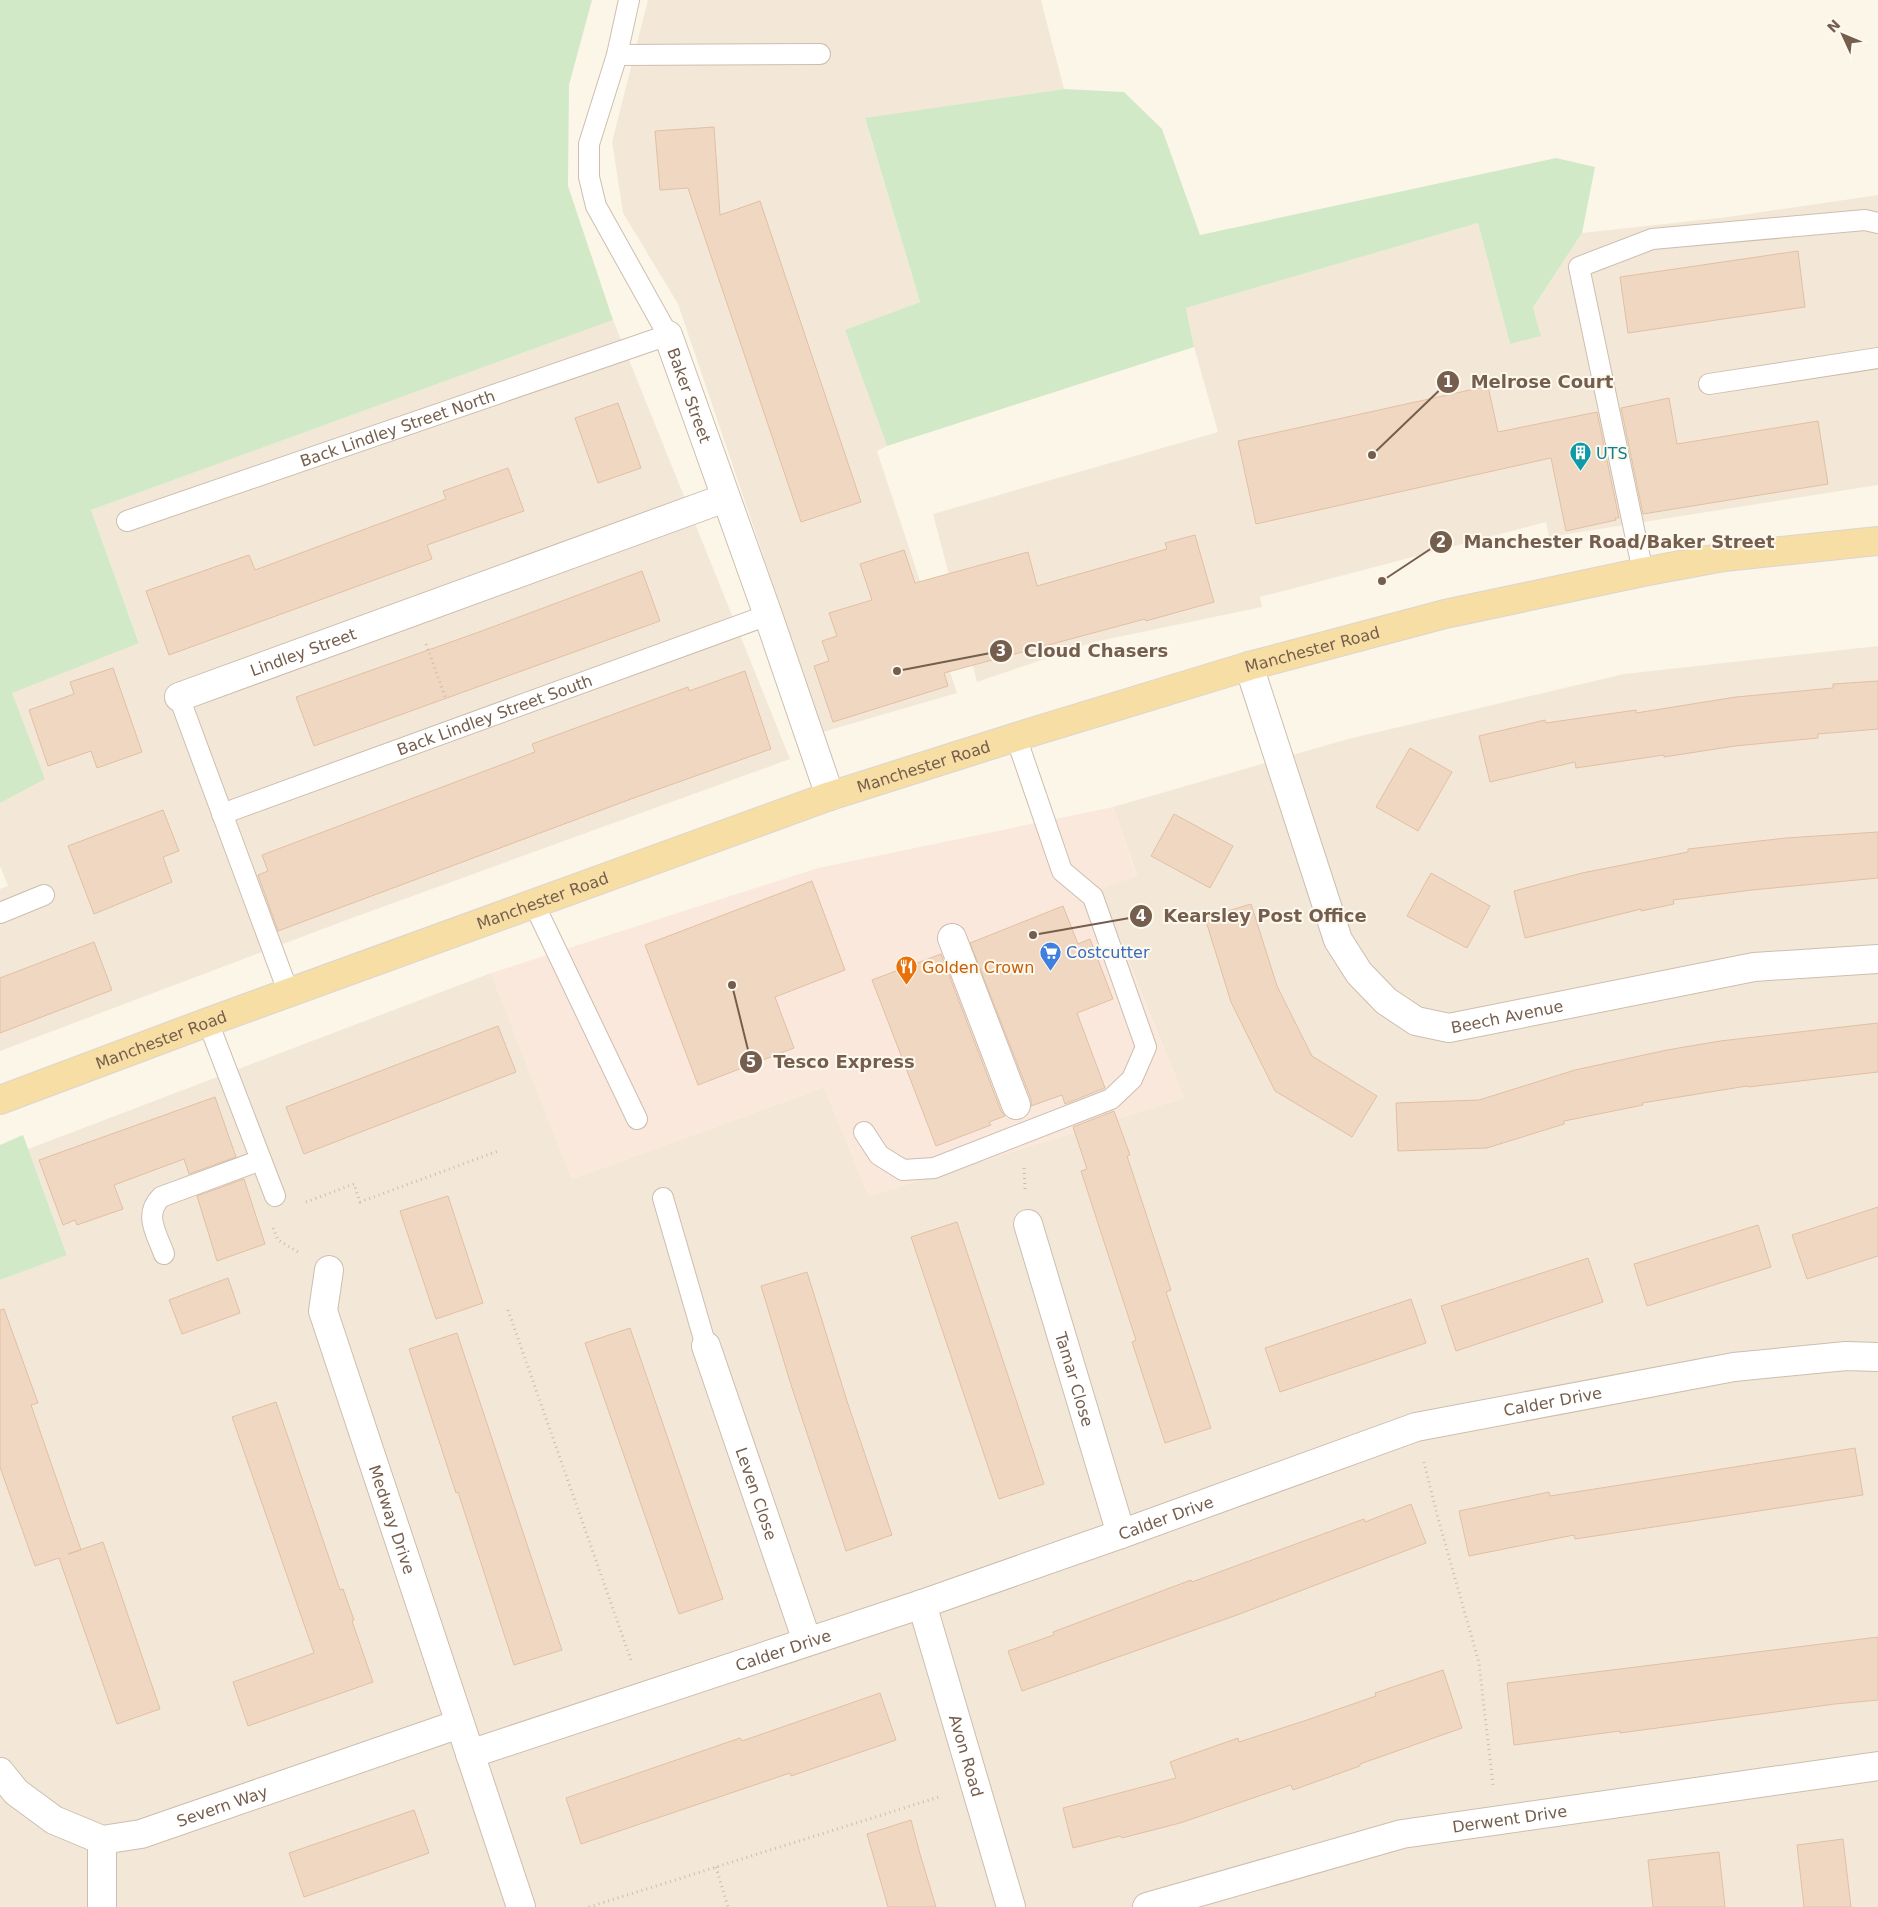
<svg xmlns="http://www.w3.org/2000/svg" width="1878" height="1907" viewBox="0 0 1878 1907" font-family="'DejaVu Sans',sans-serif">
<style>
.residential{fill:#f3e8d7}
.commercial{fill:#fbe8dd}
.green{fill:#d2e9c7}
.building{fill:#f0d7c1;stroke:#e2bfa3}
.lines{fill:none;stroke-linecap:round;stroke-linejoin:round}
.lane-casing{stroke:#cdbeaf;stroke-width:22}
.street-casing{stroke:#cdbeaf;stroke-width:30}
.primary-casing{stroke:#dbd5d1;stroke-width:30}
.path{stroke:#d5bba4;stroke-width:3;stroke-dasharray:1 4;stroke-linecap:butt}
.lane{stroke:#fff;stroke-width:20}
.street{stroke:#fff;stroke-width:28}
.primary{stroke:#f7dea5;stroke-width:28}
.labels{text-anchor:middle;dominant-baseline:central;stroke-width:4;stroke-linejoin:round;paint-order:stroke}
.street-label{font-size:16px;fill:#755e4d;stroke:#fef9ef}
.culture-label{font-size:16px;fill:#0d838f;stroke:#fef9ef;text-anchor:start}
.shop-label{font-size:16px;fill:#366cbe;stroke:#fef9ef;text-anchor:start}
.food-label{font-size:16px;fill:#c56008;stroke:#fef9ef;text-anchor:start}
.leader{fill:none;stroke:#755e4d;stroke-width:2}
.callout-dot{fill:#755e4d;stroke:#fef9ef;stroke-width:2}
.mark-label{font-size:15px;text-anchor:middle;font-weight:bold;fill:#fff}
.callout-label{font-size:18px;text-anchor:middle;font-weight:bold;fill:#755e4d;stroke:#fef9ef;stroke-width:4;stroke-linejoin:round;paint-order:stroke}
</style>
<rect width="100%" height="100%" fill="#fcf6e9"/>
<!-- residential -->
<path class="residential" d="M648,0H1041L1064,89L865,119L920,302L846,330L887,446L877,451L957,693L823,732L678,304L623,213L612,142Z
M1878,195V485L1549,537L1546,522L1260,597L1262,607L1094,642L977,682L933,514L1218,432L1194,347L1186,308L1478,223L1510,344L1582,233L1728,217Z
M613,320L790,759L352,918L0,1051V889L8,886L0,866V803L44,778L11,693L139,642L91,510Z
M1878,646V1907H0V1280L67,1254L28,1149L491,973L572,1179L824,1087L869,1196L1184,1098L1099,888L1137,875L1113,807L1348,739L1624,674Z"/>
<!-- commercial -->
<path class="commercial" d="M1113,807L1137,876L1099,889L1184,1098L869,1196L824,1087L572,1179L491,973L818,868Z"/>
<!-- green -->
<path class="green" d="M0,0H592L569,85L568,186L613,320L91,510L139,643L12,693L45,779L0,803Z
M1064,89L1124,92L1162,129L1200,235L1556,158L1595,167L1582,233L1533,308L1541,336L1510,344L1478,223L1186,308L1194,347L887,446L845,330L920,302L865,118Z
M23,1135L67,1255L0,1280V1145Z"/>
<!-- building -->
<path class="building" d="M714,127L720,215L760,201L861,502L801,522L688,188L660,190L655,131Z
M1798,251L1805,307L1628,333L1620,277Z
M1488,386L1498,432L1597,412L1619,518H1615L1616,520L1566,531L1551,458L1256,524L1238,441Z
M1669,398L1677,444L1818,421L1828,484L1643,514L1621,408Z
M618,403L641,468L598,483L575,418Z
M508,468L524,511L427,545L432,559L169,655L146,591L249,555L255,570L446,499L443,491Z
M1195,535L1214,602L1146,621L1145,619L944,673L948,686L833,722L814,666L829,661L822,641L837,636L829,613L872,600L860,564L904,550L915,583L1028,552L1037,586L1167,549L1165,543Z
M642,571L660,621L314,746L296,697L479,632Z
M113,668L142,752L97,768L91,751L48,766L29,710L74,694L70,682Z
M745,671L771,749L631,799L278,931L258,875L268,871L262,855L535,752L532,744L688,687L689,691Z
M1878,681V729L1818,734V738L1735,746L1664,757V755L1576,768L1575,762L1490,782L1479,736L1545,720L1546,723L1636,710V713L1736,697L1833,688V684Z
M1410,748L1452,772L1418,831L1376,807Z
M163,810L179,851L163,857L172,882L94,914L68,846Z
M1174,814L1233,846L1210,888L1151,856Z
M1878,832V878L1752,890L1673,900L1674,904L1641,911V909L1525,938L1514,891L1582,873L1688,852V849L1786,838Z
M1431,873L1490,906L1467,948L1407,916Z
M812,881L845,970L775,997L794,1048L698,1085L645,945Z
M1251,904L1277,986L1312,1056L1377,1096L1352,1137L1275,1091L1231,1002L1205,918Z
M1063,906L1078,944L1090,939L1113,999L1077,1013L1105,1088L1065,1104L1062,1095L1031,1106V1099L970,943Z
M94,942L112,990L0,1033V978Z
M941,954L1001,1111L1005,1116L989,1122L991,1125L936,1146L872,980Z
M1878,1023V1072L1748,1087L1747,1086L1642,1103L1643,1105L1564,1121V1124L1487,1148L1398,1151L1396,1103L1479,1100L1575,1070L1667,1050L1720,1041Z
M498,1026L516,1072L304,1154L286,1107Z
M215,1097L236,1157L189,1174L184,1159L114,1185L123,1209L77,1225L75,1220L63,1225L39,1160Z
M1114,1111L1130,1155L1127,1156L1171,1290L1166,1292L1211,1428L1165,1443L1132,1342L1136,1340L1081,1171L1087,1169L1073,1127Z
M244,1179L265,1244L217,1261L197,1196Z
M448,1196L483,1303L436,1319L400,1211Z
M1878,1207V1256L1807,1279L1792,1235Z
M957,1222L1044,1484L999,1499L911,1237Z
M1758,1225L1771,1267L1647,1306L1634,1264Z
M1588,1258L1603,1302L1456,1351L1441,1306Z
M807,1272L847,1401L892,1535L846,1551L792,1388L761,1286Z
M228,1278L240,1313L182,1334L169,1300Z
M1411,1299L1426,1343L1280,1392L1265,1348Z
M4,1309L38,1403L31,1405L81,1550L68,1554L103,1542L160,1709L117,1724L59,1558L35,1566L0,1467V1310Z
M630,1328L723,1599L679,1614L585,1343Z
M457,1333L562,1650L514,1665L458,1492L456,1493L409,1349Z
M276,1402L340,1590L343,1589L354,1620L352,1621L373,1682L248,1726L233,1682L314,1653L232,1417Z
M1855,1448L1863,1495L1575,1539L1574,1535L1469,1556L1459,1511L1549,1492L1550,1496Z
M1411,1504L1426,1543L1237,1615L1022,1691L1008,1651L1054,1635L1053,1632L1191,1580L1192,1582L1364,1519L1365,1522Z
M1878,1637V1700L1835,1704L1620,1733V1731L1514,1745L1507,1683Z
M1443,1670L1462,1728L1360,1764V1766L1293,1790L1291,1785L1180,1823L1122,1838L1120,1836L1073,1848L1063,1808L1176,1778L1170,1762L1238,1738L1239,1742L1307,1720L1376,1696L1375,1693Z
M880,1693L896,1740L791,1776L790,1773L581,1844L566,1798L740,1738L742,1741Z
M414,1810L429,1853L304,1897L289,1853Z
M911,1820L920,1854L936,1907H888L867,1834Z
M1843,1839L1851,1907H1804L1797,1845Z
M1719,1852L1725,1907H1653L1648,1860Z"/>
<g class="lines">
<defs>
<g id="lane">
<path d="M617,55L820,54"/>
<path d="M1709,384L1878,358"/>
<path id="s1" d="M127,521L668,335L596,206L589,177V144L617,55L629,0"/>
<path d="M1643,572L1579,267L1652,239L1865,220L1878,223"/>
<path d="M179,697L289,994"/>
<path id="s2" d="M222,814L768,615"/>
<path d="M534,904L637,1119"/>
<path d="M0,913L44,895"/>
<path d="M208,1022L275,1196"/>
<path d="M864,1132L879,1155L903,1170L934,1168L1111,1099L1132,1079L1146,1047L1093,897L1062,871L1016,737"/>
<path d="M663,1198L706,1346"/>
<path d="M164,1254C157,1234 143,1215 161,1197L261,1160"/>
</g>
<g id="street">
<path id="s3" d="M668,335L768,615L830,796"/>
<path id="s4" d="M1249,666L1338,940L1359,973L1386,1001L1416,1021L1449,1028L1754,967L1878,959"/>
<path id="s5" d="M179,697L725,498"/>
<path d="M952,938L1016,1105"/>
<path id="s6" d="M1028,1224L1121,1534"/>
<path id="s7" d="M329,1270L323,1311L521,1907"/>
<path id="s8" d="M706,1346L807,1641"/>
<path id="s9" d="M922,1604L1011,1907"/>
<path id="s10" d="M470,1754L922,1604L1121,1534L1416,1427L1734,1367L1846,1356L1878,1357"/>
<path id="s11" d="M0,1772L16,1792L54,1820L102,1840L141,1834L459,1724"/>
<path d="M102,1840V1907"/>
<path id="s12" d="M1147,1907L1402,1834L1878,1766"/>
</g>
<g id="primary">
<path id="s13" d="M0,1100L208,1022L830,796L1016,737L1249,666L1445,614L1643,572L1724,557L1878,541"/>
</g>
</defs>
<!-- lane casing -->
<use href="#lane" class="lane-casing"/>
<!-- street casing -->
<use href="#street" class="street-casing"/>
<!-- primary casing -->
<use href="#primary" class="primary-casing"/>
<!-- path -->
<path class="path" d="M426,644L446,699
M1024,1168L1025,1189
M306,1202L354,1184L360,1202L498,1151
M273,1228L278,1240L298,1252
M508,1310L632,1663
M1424,1462L1438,1518L1479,1663L1493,1785
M716,1867L728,1907
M589,1907L942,1796"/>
<!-- lane -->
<use href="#lane" class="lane"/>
<!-- street -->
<use href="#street" class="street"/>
<!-- primary -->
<use href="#primary" class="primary"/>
</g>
<!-- icons -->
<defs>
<symbol id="building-pin" viewBox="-11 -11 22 30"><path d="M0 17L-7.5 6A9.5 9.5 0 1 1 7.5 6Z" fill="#0f9aa8" stroke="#fef9ef"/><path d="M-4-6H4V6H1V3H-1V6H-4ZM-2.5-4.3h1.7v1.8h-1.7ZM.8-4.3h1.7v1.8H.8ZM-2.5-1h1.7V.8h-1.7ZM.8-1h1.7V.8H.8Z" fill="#fff"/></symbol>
<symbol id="supermarket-pin" viewBox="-11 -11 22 30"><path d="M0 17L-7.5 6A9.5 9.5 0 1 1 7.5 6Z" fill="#3f7fe0" stroke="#fef9ef"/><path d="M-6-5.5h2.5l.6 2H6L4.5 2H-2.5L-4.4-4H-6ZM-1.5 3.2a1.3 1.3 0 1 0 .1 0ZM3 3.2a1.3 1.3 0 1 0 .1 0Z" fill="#fff"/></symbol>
<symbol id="restaurant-pin" viewBox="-11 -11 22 30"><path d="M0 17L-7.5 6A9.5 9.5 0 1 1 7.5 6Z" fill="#e8710a" stroke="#fef9ef"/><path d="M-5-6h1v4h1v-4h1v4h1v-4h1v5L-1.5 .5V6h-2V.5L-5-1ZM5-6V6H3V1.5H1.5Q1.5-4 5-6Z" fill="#fff"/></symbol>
</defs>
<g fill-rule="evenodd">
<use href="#building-pin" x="1568" y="440" width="25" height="34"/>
<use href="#supermarket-pin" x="1038" y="940" width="25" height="34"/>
<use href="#restaurant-pin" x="894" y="954" width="25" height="34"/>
</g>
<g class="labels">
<!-- street labels -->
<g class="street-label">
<text stroke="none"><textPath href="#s3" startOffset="64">Baker Street</textPath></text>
<text stroke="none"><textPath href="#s1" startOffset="286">Back Lindley Street North</textPath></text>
<text stroke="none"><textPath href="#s13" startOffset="1388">Manchester Road</textPath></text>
<text stroke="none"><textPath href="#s5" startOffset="132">Lindley Street</textPath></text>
<text stroke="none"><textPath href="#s2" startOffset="290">Back Lindley Street South</textPath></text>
<text stroke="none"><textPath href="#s13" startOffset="982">Manchester Road</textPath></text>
<text stroke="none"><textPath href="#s13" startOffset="578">Manchester Road</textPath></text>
<text stroke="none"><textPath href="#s4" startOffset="495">Beech Avenue</textPath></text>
<text stroke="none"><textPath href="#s13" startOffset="172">Manchester Road</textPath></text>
<text stroke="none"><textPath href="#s6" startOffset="162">Tamar Close</textPath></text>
<text stroke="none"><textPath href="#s10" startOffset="1140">Calder Drive</textPath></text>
<text stroke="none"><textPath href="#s8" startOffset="156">Leven Close</textPath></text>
<text stroke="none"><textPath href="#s10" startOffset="735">Calder Drive</textPath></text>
<text stroke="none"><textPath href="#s7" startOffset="261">Medway Drive</textPath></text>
<text stroke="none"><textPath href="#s10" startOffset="330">Calder Drive</textPath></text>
<text stroke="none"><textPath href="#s9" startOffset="158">Avon Road</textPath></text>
<text stroke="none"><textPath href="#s11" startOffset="250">Severn Way</textPath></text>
<text stroke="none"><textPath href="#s12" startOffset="374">Derwent Drive</textPath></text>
</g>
<!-- culture labels -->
<g class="culture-label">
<text x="1596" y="453">UTS</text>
</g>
<!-- shop labels -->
<g class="shop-label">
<text x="1066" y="952">Costcutter</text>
</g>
<!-- food labels -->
<g class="food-label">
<text x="922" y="967">Golden Crown</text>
</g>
</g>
<!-- callouts -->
<path class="leader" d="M1372 455L1448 382M1382 581L1441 542M897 671L1001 651M1033 935L1141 916M732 985L751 1062"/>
<g class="callout-dot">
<circle cx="1372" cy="455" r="5"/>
<circle cx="1382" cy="581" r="5"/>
<circle cx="897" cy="671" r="5"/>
<circle cx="1033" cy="935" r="5"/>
<circle cx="732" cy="985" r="5"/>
<circle cx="1448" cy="382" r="12"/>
<circle cx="1441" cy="542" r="12"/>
<circle cx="1001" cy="651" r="12"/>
<circle cx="1141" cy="916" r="12"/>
<circle cx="751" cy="1062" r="12"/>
</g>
<g class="mark-label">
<text x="1448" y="387">1</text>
<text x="1441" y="547">2</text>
<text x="1001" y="656">3</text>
<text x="1141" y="921">4</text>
<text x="751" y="1067">5</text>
</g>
<g class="callout-label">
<text x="1542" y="388">Melrose Court</text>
<text x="1619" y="548">Manchester Road/Baker Street</text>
<text x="1096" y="657">Cloud Chasers</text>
<text x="1265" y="922">Kearsley Post Office</text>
<text x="844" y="1068">Tesco Express</text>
</g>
<!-- north arrow -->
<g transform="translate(1843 35) rotate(314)" stroke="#fef9ef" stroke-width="4" paint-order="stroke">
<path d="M0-4L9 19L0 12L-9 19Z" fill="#755e4d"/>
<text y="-8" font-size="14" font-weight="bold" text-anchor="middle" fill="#755e4d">N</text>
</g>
</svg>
